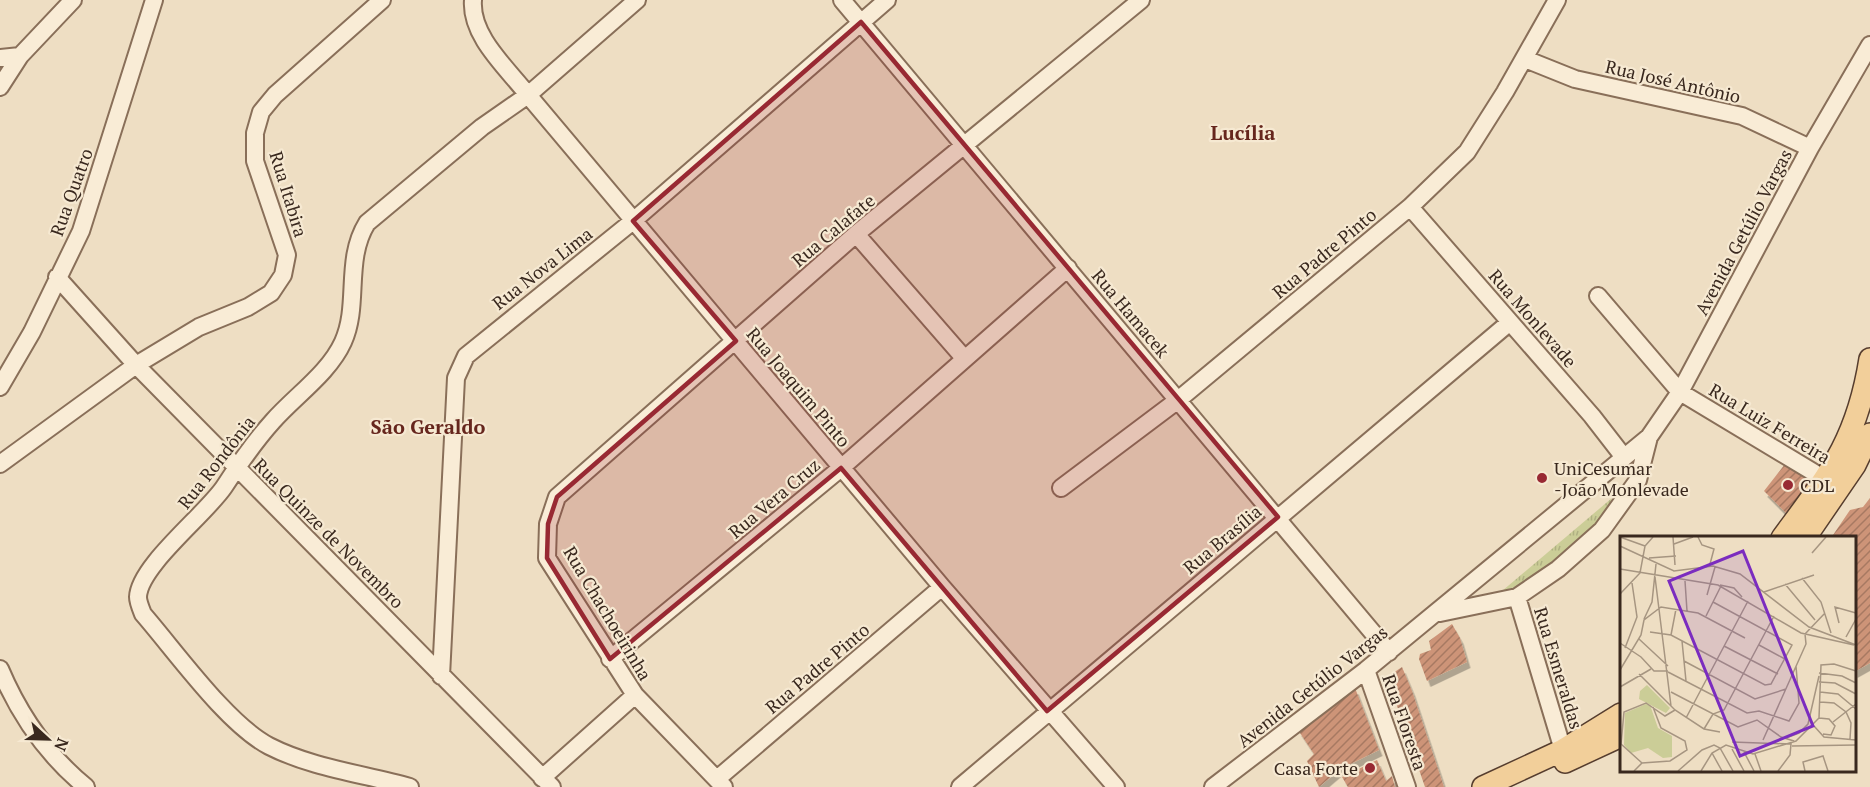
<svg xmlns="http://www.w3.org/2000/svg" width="1870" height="787" viewBox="0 0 1870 787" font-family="'PT Serif',serif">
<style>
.park{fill:url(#park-tufts)}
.building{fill:url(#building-hatch);filter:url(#shadow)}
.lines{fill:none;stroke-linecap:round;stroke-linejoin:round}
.minor-casing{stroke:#896f59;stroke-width:20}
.major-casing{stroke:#563d2e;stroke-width:24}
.minor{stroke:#f9ecd6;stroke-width:16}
.major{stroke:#f2cf9a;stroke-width:21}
.marked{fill:#982933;fill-opacity:0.2;stroke:#982933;stroke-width:4.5;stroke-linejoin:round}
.poi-dot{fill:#982933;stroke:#f6e9d2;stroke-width:2}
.labels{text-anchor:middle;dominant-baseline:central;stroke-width:4.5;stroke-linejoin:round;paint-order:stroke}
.street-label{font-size:18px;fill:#39281e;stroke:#f6e9d2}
.poi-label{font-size:18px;fill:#39281e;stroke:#f6e9d2;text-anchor:start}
.neighbourhood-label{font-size:20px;font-weight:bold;fill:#66261d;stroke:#f6e9d2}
.inset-road{fill:none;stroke:#a69581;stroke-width:1.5}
.view{fill:#7b2cbf;fill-opacity:0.15;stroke:#7b2cbf;stroke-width:3}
.inset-edge{fill:none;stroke:#39281e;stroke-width:3}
</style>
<defs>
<pattern id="park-tufts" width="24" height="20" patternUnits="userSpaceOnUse" patternTransform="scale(1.5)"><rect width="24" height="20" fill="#cbcd97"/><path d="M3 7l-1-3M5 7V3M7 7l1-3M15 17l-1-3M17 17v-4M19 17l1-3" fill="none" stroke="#afb082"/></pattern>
<pattern id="building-hatch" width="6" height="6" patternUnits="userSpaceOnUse" patternTransform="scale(1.5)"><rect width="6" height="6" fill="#cd9478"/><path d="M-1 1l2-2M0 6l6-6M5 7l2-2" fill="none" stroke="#a77962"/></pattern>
<filter id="shadow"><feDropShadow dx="3.5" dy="6" stdDeviation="0" flood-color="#0004"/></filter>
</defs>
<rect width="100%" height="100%" fill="#eedec3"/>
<!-- park -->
<path class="park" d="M1612,498L1603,521L1534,581L1502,591Z"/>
<!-- building -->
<path class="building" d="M1789,459L1811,479L1786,513L1764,491Z
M1870,498V663L1854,672V538H1831L1850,510L1863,507Z
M1452,624L1460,638L1467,662L1427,681L1419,659L1420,654L1431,650L1429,641Z
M1402,667L1412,691L1444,787H1425L1387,677Z
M1355,688L1379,750L1340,769L1319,787L1307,761L1314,754L1298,730Z
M1377,760L1386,781L1392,776L1395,787H1348L1342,777Z"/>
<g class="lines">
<defs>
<path id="minor" d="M473,0C470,36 507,68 528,95L942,587L1116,787
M842,0L1389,652
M0,58L20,56
M1525,59L1575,79L1742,116L1810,148
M0,87L20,56L73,0
M1410,207L1592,416L1623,456
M856,234L964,358
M57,277L136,365L552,787
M1598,296L1680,392L1833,484
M0,387L32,332L81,231L154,0
M0,464L136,365L199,327L248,307L271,293L283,275L287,255L255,161V133L261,112L275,95L382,0
M1061,488L1178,400L1410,207L1467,152L1505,92L1557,0
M1517,597L1563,750
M1440,613L1517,597L1558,569L1602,530L1638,480L1649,437
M610,659L841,468L1068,268
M0,669C19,714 48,756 86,787
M1366,670L1407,787
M441,676L456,378L466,356L633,221L887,0
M542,778L635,695
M717,779L942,587
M410,787C364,774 312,768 269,746C227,724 176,652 143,614C141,609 138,602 138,597C139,566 205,515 224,487C239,464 255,441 273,421C295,396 329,373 343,342C360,305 344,260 367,223L482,127L528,95L637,0
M724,787L635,695L547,558L548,524L557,497L856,234L1141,0
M960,787L1510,322
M1213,787L1366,670L1649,437L1680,392L1810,148L1870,45"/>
<path id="major" d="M1782,538C1829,474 1857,441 1870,359
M1805,538L1855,465L1870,434
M1565,762L1621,736
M1483,787L1563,750L1621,714"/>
</defs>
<!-- minor casing -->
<use href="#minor" class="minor-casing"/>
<!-- major casing -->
<use href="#major" class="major-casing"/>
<!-- minor -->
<use href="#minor" class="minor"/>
<!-- major -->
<use href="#major" class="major"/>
</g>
<!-- marked area -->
<path class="marked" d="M861,22L1278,517L1047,711L841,468L610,659L547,558L548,524L557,497L736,341L633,221Z"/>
<!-- markers -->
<g class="poi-dot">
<circle cx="1542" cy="478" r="6"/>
<circle cx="1788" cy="485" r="6"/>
<circle cx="1370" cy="768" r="6"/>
</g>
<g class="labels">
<!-- street labels -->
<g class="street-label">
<text transform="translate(1673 81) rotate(13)">Rua José Antônio</text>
<text transform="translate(71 192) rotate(-70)">Rua Quatro</text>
<text transform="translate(289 194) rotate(73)">Rua Itabira</text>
<text transform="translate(833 230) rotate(-40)">Rua Calafate</text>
<text transform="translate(1743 232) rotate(-62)">Avenida Getúlio Vargas</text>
<text transform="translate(1324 253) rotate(-40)">Rua Padre Pinto</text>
<text transform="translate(542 268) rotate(-38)">Rua Nova Lima</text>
<text transform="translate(1131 313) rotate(50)">Rua Hamacek</text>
<text transform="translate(1533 318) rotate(49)">Rua Monlevade</text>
<text transform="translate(799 387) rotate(50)">Rua Joaquim Pinto</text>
<text transform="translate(1770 423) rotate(31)">Rua Luiz Ferreira</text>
<text transform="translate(216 462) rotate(-52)">Rua Rondônia</text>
<text transform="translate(774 498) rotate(-40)">Rua Vera Cruz</text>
<text transform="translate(329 533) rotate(45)">Rua Quinze de Novembro</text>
<text transform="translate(1222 539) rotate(-40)">Rua Brasília</text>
<text transform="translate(608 613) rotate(59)">Rua Chachoeirinha</text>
<text transform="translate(817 668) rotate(-40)">Rua Padre Pinto</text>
<text transform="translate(1559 668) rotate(73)">Rua Esmeraldas</text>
<text transform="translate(1312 686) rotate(-38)">Avenida Getúlio Vargas</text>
<text transform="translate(1405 722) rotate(71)">Rua Floresta</text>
</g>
<!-- poi labels -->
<g class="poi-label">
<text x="1554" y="468">UniCesumar<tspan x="1554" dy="21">-João Monlevade</tspan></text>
<text x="1800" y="485">CDL</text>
<text x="1358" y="768" text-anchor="end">Casa Forte</text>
</g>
<!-- neighbourhood labels -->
<g class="neighbourhood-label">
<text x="1243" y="132">Lucília</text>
<text x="428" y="426">São Geraldo</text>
</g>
</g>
<!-- overview -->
<g transform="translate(1620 536)">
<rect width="236" height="236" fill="#eedec3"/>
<path d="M27,149L50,172L46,177L19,163L20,155ZM26,168L30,169L38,192L52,200V221L43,222L28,212L11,217L4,209L5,177Z" fill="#cbcd97"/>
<path class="inset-road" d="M0,1L25,10M53,1L55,29M78,1L82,9L94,13L90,28M54,8L73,1M0,10L54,35L93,30L120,38L189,91L236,109M192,17L206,1M29,22L56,20M0,33L98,49L181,97L234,109M35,41L51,170M182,42L201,66L211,97M65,45L67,75M165,48L195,84M100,49L114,52L122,61M144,56L194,39M0,58L20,37L25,10L33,1M87,59L95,31M86,80L101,50M24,83L32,66L36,28M219,87L215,71L236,77M30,96L51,99L145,149L151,148L172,109L93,66M51,99L56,73M226,101L236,83M19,103L48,130M62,105L66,145M0,107L21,121L34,135H48M139,109L165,123M104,110L158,138M5,112L17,81L12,47M64,125L135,163L166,153M0,134L21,99L24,84L41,71L78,77L125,102M48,136L127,177L139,175L169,185L179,167L176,130M199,137L222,140L236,147M19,138L55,174L84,193L100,196M199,146L215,147L236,158M0,151L31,133M51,156L118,191L137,184L161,201L174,205M200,156L218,158L236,173M200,166L214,167L226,176L231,187L230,203M66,182L128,65M199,182L209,183L215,190L211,199L203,198M213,186L236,168M194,190L204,201L236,204M84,193L93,178L104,174L154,80M166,202L179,197L188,188L199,140M143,204L186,108L185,98L205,77M112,206L171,208L170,219L158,235M172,210L236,209M112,213L124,235M124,216L134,235M92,217L102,235M135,218L141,235M22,227L1,208L4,176L26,167L45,180L55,174M14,235L22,227L50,225L67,214L65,205L41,192L33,171M58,235L82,214L94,209L100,212L113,235M81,235L92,217L106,209L133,218L176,205L199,182L201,129L214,128L236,135M185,235L183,226L203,220L208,235"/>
<path class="view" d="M123,15L193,190L120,220L49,45Z"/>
<rect width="236" height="236" class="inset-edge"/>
</g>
<!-- north arrow -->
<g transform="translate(48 739) rotate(112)" stroke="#f6e9d2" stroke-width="4.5" paint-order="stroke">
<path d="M0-4.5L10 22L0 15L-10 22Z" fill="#39281e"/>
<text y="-9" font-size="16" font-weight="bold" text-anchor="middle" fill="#39281e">N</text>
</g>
</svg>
